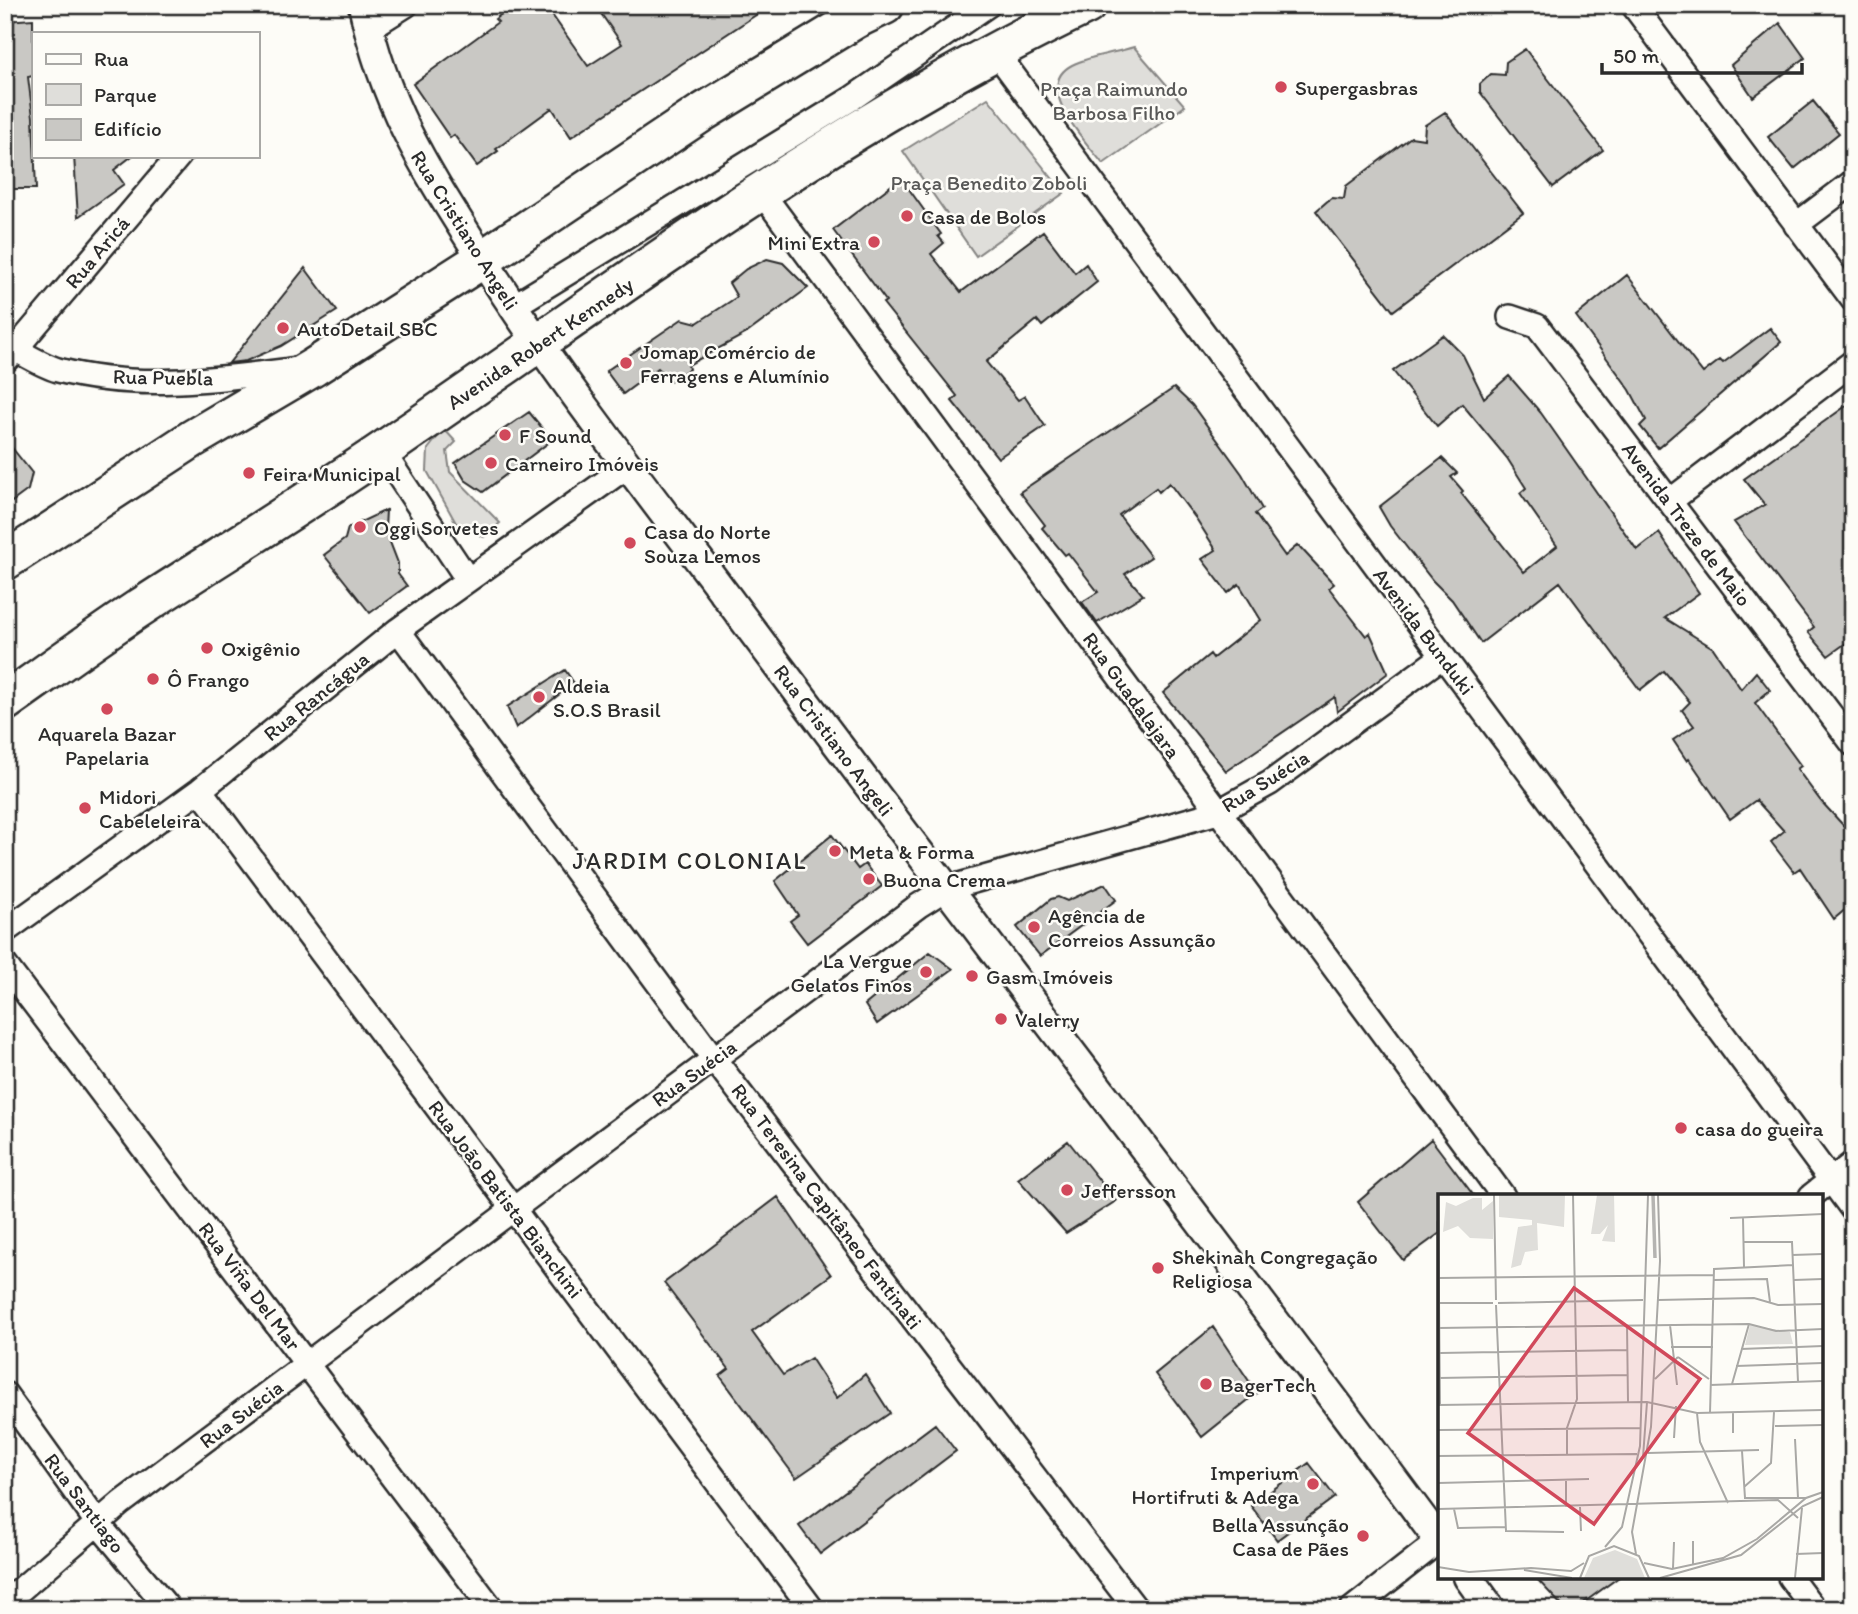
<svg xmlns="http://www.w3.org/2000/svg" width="1858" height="1614" viewBox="0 0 1858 1614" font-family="Itim,sans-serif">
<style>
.green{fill:#dfdeda;stroke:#858482;stroke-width:2}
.building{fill:#c9c8c4;stroke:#2b2b2b;stroke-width:2}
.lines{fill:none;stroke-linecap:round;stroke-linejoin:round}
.minor-casing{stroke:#2b2b2b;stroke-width:28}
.tertiary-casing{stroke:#2b2b2b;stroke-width:33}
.primary-casing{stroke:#2b2b2b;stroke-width:42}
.minor{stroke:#fdfcf7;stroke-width:23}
.tertiary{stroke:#fdfcf7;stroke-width:28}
.primary{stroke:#fdfcf7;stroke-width:37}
.poi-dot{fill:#d1495b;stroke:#fdfcf7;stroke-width:2.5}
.labels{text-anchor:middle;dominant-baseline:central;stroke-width:5;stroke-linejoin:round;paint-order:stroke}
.poi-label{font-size:21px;fill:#2b2b2b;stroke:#fdfcf7;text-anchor:start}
.park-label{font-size:21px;fill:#585857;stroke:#fdfcf7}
.street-label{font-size:21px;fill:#2b2b2b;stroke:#fdfcf7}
.quarter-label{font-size:24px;letter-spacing:2px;fill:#2b2b2b;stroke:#fdfcf7}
.inset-river{fill:none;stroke:#b5b4b1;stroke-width:3.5}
.inset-road{fill:none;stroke:#a9a8a5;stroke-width:2}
.view{fill:#d1495b;fill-opacity:0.15;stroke:#d1495b;stroke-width:3.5}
.inset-edge{fill:none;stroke:#2b2b2b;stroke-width:3.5}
</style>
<rect width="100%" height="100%" fill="#fdfcf7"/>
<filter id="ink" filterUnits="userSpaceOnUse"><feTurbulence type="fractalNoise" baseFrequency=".0143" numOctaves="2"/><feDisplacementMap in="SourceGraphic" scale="14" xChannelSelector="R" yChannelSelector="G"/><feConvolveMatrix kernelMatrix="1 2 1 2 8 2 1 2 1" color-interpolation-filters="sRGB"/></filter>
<g filter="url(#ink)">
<!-- green -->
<path class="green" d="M1134,47L1185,106L1103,164C1087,143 1031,86 1072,65C1090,56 1114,53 1134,47Z
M988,98L1064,193L976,256L903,151Z
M444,429L456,442L447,451L450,472L500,523L484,537L456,523L427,471L428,449Z"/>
<!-- building -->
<path class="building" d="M513,5H545L588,66L622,44L595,5H771L571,137L552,108L496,149L498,151L477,166L454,135L450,138L413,84L498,22L495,19Z
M33,19V76L28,77L33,117L36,189H5V21Z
M1780,23L1805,58L1753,97L1731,65Z
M1525,49L1603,150L1553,187L1480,92V84L1491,74L1505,75L1506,62Z
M1813,101L1839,133L1794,169L1768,137Z
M1445,112L1523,213L1393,311L1316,211L1331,198L1344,199L1346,186L1411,137L1424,139L1425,125Z
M74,156H132L114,170L124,184L78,217Z
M901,178L941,234L938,236L944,243L931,254L961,292L1043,231L1075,273L1086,264L1097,282L1042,326L1037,320L986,362L1018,400L1025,396L1045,426L998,458L952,401L957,396L883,303L886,301L833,230Z
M767,259L783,263L808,288L747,333L688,365L689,369L671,381L658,368L623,394L606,371L682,319L697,323L737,297L729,283L746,269Z
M305,268L337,311L281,346L246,361L229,363Z
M1627,275L1703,373L1720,360L1723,363L1770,328L1781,342L1658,448L1640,426L1646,420L1630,390L1576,316Z
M1443,335L1463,355L1484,398L1509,376L1541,413L1637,550L1659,533L1699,593L1665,618L1713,648L1741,689L1756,672L1770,690L1755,703L1801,766L1797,769L1820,800L1853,836V903L1834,919L1800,868L1794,872L1771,842L1784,831L1756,800L1730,819L1689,759L1687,761L1673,740L1694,726L1682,710L1690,702L1664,671L1640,690L1560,582L1481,643L1452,600L1433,581L1390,526L1379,507L1442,458L1457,473L1451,477L1463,491L1461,493L1524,572L1557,546L1520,493L1526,488L1507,458L1462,404L1437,426L1393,371Z
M1174,388L1192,405L1242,474L1262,509L1255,514L1285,556L1298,545L1334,584L1329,588L1366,636L1370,633L1388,673L1337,712L1335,697L1226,771L1163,693L1210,654L1213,658L1261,620L1239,584L1228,593L1202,559L1216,550L1197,520L1169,483L1159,492L1156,488L1119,515L1151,557L1125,574L1143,595L1097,623L1082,602L1098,592L1068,553L1065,555L1042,528L1045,525L1020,492Z
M1853,401V638L1828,656L1808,632L1814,627L1734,522L1765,505L1744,479Z
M529,412L552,440L483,492L465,480L455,463Z
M5,439L32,473L28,490L5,507Z
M386,510L385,529L398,563V574L407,586L370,613L324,555L345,539L348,528Z
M565,670L574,683L516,728L507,707Z
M832,835L858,869L865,864L882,886L807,943L790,921L798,915L775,881Z
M1105,884L1116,900L1040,956L1017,927L1051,899L1058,897L1067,901Z
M930,952L953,969L877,1024L865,1005Z
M1431,1139L1474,1196H1440V1233L1403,1260L1358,1202Z
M1068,1141L1116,1201L1066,1233L1018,1179Z
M778,1197L831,1275L752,1332L783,1375L811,1358L837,1398L865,1374L890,1413L796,1478L720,1376L729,1369L664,1283Z
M1213,1327L1257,1393L1202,1437L1155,1374Z
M935,1424L956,1451L820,1554L799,1526Z
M1309,1463L1335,1497L1277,1540L1251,1506Z
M1535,1577H1619L1575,1609H1565Z"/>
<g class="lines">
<defs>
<path id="minor" d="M1633,5L1853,300
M368,29L406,5
M995,51L1853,1210
M762,193L1503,1196
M1796,225L1853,182
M512,307L851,99L988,5
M1510,317L1537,326L1853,744
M5,344C22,352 40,365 58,370C138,391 219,379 299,369
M7,359L179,156
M382,451L468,580
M1670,501L1853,362
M398,630L714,1059L1136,1609
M200,790L812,1609
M5,931L200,790L398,630L629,465
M5,965L492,1609
M1811,1196L1853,1163
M5,1394L99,1525L169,1609
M1790,1577L1814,1609
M5,1603L121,1503L918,906L945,889L1218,812L1270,783L1443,656
M1352,1609L1440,1540"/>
<path id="tertiary" d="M363,5C386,111 427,171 483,260C557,377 644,486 727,597C963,914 1206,1225 1440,1542
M1468,1577L1491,1609"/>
<path id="primary" d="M5,561L192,439L314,367L483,259L700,114L856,19L885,5
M5,702C49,671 93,639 138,609C224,553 313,499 398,440C622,287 841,122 1087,5"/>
</defs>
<!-- minor casing -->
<use href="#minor" class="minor-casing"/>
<!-- tertiary casing -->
<use href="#tertiary" class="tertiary-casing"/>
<!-- primary casing -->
<use href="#primary" class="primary-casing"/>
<!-- minor -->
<use href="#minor" class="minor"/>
<!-- tertiary -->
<use href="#tertiary" class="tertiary"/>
<!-- primary -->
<use href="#primary" class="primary"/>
</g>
</g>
<!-- markers -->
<g class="poi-dot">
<circle cx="1281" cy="87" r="7"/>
<circle cx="907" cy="216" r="7"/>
<circle cx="874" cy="242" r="7"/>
<circle cx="283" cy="328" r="7"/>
<circle cx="626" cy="363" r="7"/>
<circle cx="505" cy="435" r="7"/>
<circle cx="491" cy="463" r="7"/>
<circle cx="249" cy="473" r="7"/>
<circle cx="360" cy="527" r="7"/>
<circle cx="630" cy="543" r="7"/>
<circle cx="207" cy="648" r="7"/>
<circle cx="153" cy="679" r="7"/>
<circle cx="539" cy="697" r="7"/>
<circle cx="107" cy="709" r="7"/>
<circle cx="85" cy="808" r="7"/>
<circle cx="835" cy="851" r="7"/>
<circle cx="869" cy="879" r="7"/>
<circle cx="1034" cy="927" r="7"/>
<circle cx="926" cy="972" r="7"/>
<circle cx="972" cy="976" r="7"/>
<circle cx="1001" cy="1019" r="7"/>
<circle cx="1681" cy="1128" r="7"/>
<circle cx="1067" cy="1190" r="7"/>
<circle cx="1158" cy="1268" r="7"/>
<circle cx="1206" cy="1384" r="7"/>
<circle cx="1313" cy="1484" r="7"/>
<circle cx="1363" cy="1536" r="7"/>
</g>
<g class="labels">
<!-- poi labels -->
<g class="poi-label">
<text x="1295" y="87">Supergasbras</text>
<text x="921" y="216">Casa de Bolos</text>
<text x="860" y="242" text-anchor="end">Mini Extra</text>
<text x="297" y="328">AutoDetail SBC</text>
<text x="640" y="351">Jomap Comércio de<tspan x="640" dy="24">Ferragens e Alumínio</tspan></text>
<text x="519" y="435">F Sound</text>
<text x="505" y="463">Carneiro Imóveis</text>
<text x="263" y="473">Feira Municipal</text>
<text x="374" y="527">Oggi Sorvetes</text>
<text x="644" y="531">Casa do Norte<tspan x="644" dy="24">Souza Lemos</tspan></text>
<text x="221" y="648">Oxigênio</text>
<text x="167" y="679">Ô Frango</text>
<text x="553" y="685">Aldeia<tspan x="553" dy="24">S.O.S Brasil</tspan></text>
<text x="107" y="733" text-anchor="middle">Aquarela Bazar<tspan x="107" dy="24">Papelaria</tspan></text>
<text x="99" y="796">Midori<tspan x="99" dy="24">Cabeleleira</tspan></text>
<text x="849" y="851">Meta &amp; Forma</text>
<text x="883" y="879">Buona Crema</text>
<text x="1048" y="915">Agência de<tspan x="1048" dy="24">Correios Assunção</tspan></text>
<text x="912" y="960" text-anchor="end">La Vergue<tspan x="912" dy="24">Gelatos Finos</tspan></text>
<text x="986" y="976">Gasm Imóveis</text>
<text x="1015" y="1019">Valerry</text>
<text x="1695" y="1128">casa do gueira</text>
<text x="1081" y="1190">Jeffersson</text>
<text x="1172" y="1256">Shekinah Congregação<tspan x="1172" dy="24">Religiosa</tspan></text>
<text x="1220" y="1384">BagerTech</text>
<text x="1299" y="1472" text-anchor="end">Imperium<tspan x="1299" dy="24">Hortifruti &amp; Adega</tspan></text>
<text x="1349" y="1524" text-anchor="end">Bella Assunção<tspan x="1349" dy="24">Casa de Pães</tspan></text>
</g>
<!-- park labels -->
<g class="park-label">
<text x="1114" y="88">Praça Raimundo<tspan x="1114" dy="24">Barbosa Filho</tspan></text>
<text x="989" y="182">Praça Benedito Zoboli</text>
</g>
<!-- street labels -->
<g class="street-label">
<text transform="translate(465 230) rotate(58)">Rua Cristiano Angeli</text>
<text transform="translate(97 252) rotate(-50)">Rua Aricá</text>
<text transform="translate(540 343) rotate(-34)">Avenida Robert Kennedy</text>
<text transform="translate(163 377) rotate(1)">Rua Puebla</text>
<text transform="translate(1687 524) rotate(53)">Avenida Treze de Maio</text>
<text transform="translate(1424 631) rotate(53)">Avenida Bunduki</text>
<text transform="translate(1132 695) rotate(54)">Rua Guadalajara</text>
<text transform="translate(316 696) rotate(-39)">Rua Rancágua</text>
<text transform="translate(834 740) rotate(53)">Rua Cristiano Angeli</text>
<text transform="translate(1265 781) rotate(-32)">Rua Suécia</text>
<text transform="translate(694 1073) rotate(-36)">Rua Suécia</text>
<text transform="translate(506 1199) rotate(53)">Rua João Batista Bianchini</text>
<text transform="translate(827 1206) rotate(53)">Rua Teresina Capitâneo Fantinati</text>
<text transform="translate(250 1286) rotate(53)">Rua Viña Del Mar</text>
<text transform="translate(241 1414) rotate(-37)">Rua Suécia</text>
<text transform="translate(85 1503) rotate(53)">Rua Santiago</text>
</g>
<!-- quarter labels -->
<g class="quarter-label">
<text x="690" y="860">JARDIM COLONIAL</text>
</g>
</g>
<!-- overview -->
<g transform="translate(1438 1194)">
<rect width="385" height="385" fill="#fdfcf7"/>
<path d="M61,1H127L126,33L99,29L100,56L87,58L83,71L73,74L80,33L94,31V26L61,23ZM159,1H176L177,48L164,47L170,31L162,40H153ZM35,4H44V16L55,7V45L32,44L20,32L5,38L8,8L18,12ZM312,131L352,138L355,150L307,151ZM177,356L199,365L207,384H146L155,364Z" fill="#dfdeda"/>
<path class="inset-river" d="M215,1L217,64"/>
<path class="inset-road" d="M0,1L2,210M56,1L58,106M292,24L385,20M305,24L306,73M305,48H354L360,188M354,61L385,60M0,84L276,81M276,86L329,85L332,108M356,86L385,85M220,106L316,104L340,111L385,110M1,109H55M60,109L205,106M58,111L68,337L126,338M189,131L190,208M232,131L239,191M0,134L311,130L338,137L385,135M233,153H275M303,155L385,152M2,159L189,156M240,163L271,185M298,172L385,169M0,184L190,181M217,185L240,163M294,190L311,130M272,191L385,187M0,211L209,208L259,219L385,216M259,219L262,248L290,309M272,219L276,75L355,71M337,232L385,231M0,236L203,234M295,239V218M236,244L238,212M357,245L360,304M304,257L307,304H368M210,259L321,256M129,261V234L139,205L135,1M0,262L199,260M205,263L209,208M128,287V313M0,289L151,285M306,293L333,269L336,218M142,313L143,337M0,315L340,306L360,324M16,315L20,334L68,333M255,347V370M167,353L184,333L202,252L210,1M198,360L194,338L213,233L222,67L220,1M358,360L385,359M206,369L234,375L285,364L319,345L368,304L385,298M0,373L31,378L93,374L133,377L146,369M235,374L236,348M86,376L134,384M142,384L151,362L176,352L201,362L211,384M222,384L303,361L365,312L385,303M357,384L364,314"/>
<path class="view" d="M136,94L262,185L156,330L30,239Z"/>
<rect width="385" height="385" class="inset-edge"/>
</g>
<!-- margin -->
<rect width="1858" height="1614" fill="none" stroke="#fdfcf7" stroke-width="28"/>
<rect x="14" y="14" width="1830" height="1586" fill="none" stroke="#2b2b2b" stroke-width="2.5" filter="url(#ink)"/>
<!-- legend -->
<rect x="32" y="32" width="228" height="126" fill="#fdfcf7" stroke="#a9a8a5" stroke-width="2"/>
<rect x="46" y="54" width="35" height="10" fill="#fdfcf7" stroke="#a9a8a5" stroke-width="2"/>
<text x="94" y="66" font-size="21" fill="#2b2b2b">Rua</text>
<rect x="46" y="84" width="35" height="21" fill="#dfdeda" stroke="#a9a8a5" stroke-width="2"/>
<text x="94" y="102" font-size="21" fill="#2b2b2b">Parque</text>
<rect x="46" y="119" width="35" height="21" fill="#c9c8c4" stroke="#a9a8a5" stroke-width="2"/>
<text x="94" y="136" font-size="21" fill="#2b2b2b">Edifício</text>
<!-- scale -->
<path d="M1602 63v10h200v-10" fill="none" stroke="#2b2b2b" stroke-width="3.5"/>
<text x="1613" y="63" font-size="21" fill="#2b2b2b" stroke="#fdfcf7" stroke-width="5" paint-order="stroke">50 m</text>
</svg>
